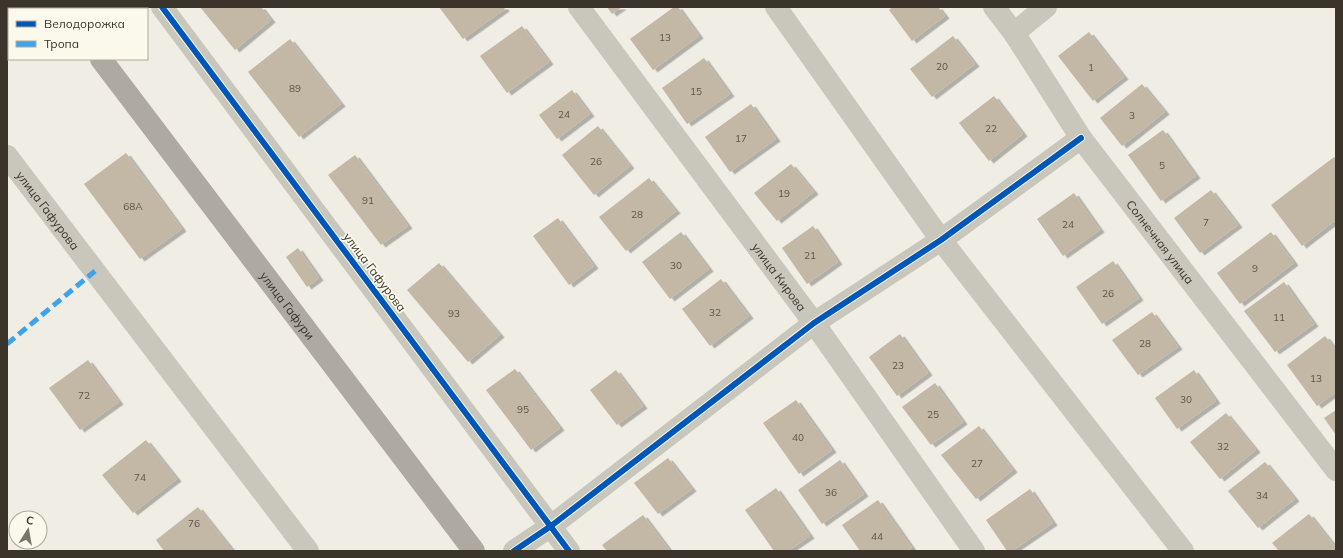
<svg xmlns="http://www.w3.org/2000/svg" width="1343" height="558" viewBox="0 0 1343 558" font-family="Mulish,sans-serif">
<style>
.building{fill:#c3b7a5;filter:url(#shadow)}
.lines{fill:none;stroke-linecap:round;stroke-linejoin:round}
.minor{stroke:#c9c6bc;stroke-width:22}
.major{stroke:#aeaaa1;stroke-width:22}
.quiet{stroke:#3fa3eb;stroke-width:5;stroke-dasharray:10 5;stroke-linecap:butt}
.cycleway-casing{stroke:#fbf9ec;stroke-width:8}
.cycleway{stroke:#0057b8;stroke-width:6}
.labels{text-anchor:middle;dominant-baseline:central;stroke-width:3.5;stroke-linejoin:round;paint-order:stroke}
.number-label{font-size:10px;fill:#5c5549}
.street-label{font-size:12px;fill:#3a342a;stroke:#fbf9ec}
</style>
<defs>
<filter id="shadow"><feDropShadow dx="4.5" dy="2.5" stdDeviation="0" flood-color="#0004"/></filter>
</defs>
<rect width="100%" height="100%" fill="#efede4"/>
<!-- building -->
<path class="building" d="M200,7H261L271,20L235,50Z
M439,7H504L505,9L463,39Z
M607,7H622L612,14Z
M674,7H678L699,36L653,70L630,39Z
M892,7H938L945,16L912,41L889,10Z
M522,26L549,62L507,93L480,56Z
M1089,32L1124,77L1093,101L1058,56Z
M953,36L975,64L932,97L910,69Z
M290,39L341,104L299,137L248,72Z
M704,58L730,94L687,124L662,88Z
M1142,84L1165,112L1122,146L1100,118Z
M572,90L590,114L557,139L539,115Z
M994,96L1023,134L989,161L959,123Z
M751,104L776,139L730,172L705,137Z
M598,126L630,166L594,195L562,155Z
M1163,130L1196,176L1161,201L1128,155Z
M126,153L182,229L140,259L84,184Z
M355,155L408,226L381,245L328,175Z
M1334,157L1336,159V220L1302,246L1271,205Z
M791,164L814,192L777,221L754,193Z
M649,178L676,211L626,251L599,217Z
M1211,190L1238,225L1200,253L1174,218Z
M1074,193L1100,230L1063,256L1037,219Z
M558,218L594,266L569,285L533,236Z
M813,226L838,262L807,284L782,248Z
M681,232L709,269L670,299L642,262Z
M1271,232L1294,263L1240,304L1217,273Z
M298,248L319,278L307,287L286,257Z
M1113,261L1139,298L1102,324L1076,287Z
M439,263L500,335L468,362L407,290Z
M721,279L749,316L710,346L682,309Z
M1284,282L1314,324L1275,352L1244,311Z
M1152,312L1178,347L1138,375L1112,340Z
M900,334L928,373L897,396L869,357Z
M1325,336L1336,350V392L1317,406L1287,365Z
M88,360L119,402L80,430L49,388Z
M515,369L560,428L531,450L486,390Z
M616,370L643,406L617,425L590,390Z
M1194,370L1216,401L1177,429L1155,398Z
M935,383L963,422L931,445L902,407Z
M796,400L832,450L799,474L763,423Z
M1336,410V435L1324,418Z
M1226,413L1256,450L1220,479L1190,442Z
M979,426L1013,470L976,499L941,455Z
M146,440L177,479L133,513L102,475Z
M668,458L692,489L658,514L634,483Z
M840,460L864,494L822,524L798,490Z
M1265,462L1295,499L1258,528L1228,491Z
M776,488L810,536L788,551H774L745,510Z
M1030,489L1053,523L1012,551H1007L986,520Z
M878,500L912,548L907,551H860L842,525Z
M198,507L233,551H164L156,540Z
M1309,514L1336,548V551H1279L1272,543Z
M643,515L670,551H607L602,545Z"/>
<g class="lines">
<!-- minor -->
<g class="minor">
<path d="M162,7L569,551"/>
<path id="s1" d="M579,7L814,323L974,551"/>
<path d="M776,7L941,240L1183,551"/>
<path id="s2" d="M994,7L1014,33L1081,138L1336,470"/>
<path d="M1014,33L1046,7"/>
<path id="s3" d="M7,156L308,551"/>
<path d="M514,551L551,526L814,323L941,240L1081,138"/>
</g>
<!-- major -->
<g class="major">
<path d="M62,7L63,9"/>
<path id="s4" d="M101,59L474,551"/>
</g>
<!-- quiet -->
<path class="quiet" d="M7,344L95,271"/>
<defs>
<path id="cycleway" d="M162,7L569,551
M514,551L551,526L814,323L941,240L1081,138"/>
</defs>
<!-- cycleway casing -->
<use href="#cycleway" class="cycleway-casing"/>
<!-- cycleway -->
<use href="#cycleway" class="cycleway"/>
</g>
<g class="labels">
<!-- number labels -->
<g class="number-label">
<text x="665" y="37">13</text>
<text x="942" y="66">20</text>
<text x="1091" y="67">1</text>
<text x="295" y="88">89</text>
<text x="696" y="91">15</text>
<text x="564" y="114">24</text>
<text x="1132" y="115">3</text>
<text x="991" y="128">22</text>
<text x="741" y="138">17</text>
<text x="596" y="161">26</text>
<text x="1162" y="165">5</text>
<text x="784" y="193">19</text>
<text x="368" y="200">91</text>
<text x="133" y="206">68А</text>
<text x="637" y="214">28</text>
<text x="1206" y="222">7</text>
<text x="1068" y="224">24</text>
<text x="810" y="255">21</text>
<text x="676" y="265">30</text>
<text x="1255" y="268">9</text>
<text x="1108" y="293">26</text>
<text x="715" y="312">32</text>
<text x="454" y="313">93</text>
<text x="1279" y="317">11</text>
<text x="1145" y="343">28</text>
<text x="898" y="365">23</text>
<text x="1316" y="378">13</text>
<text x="84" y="395">72</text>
<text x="1186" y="399">30</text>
<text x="523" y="409">95</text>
<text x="933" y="414">25</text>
<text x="798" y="437">40</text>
<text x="1223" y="446">32</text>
<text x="977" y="463">27</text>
<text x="140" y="477">74</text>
<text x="831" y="492">36</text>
<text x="1262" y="495">34</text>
<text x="194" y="523">76</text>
<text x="877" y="536">44</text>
</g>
<!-- street labels -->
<g class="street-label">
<text stroke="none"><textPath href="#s3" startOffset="68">улица Гафурова</textPath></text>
<text stroke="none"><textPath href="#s2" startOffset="288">Солнечная улица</textPath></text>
<text transform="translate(375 272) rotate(53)">улица Гафурова</text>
<text stroke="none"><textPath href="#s1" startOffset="336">улица Кирова</textPath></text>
<text stroke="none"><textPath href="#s4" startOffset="309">улица Гафури</textPath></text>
</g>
</g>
<!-- border -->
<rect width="1343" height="558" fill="none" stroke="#3a342a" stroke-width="16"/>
<!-- legend -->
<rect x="8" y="8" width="140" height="52" fill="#fbf9ec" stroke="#aeaa9e"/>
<rect x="16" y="21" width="20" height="6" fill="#0057b8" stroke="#aeaa9e"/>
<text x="44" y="28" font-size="12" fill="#3a342a">Велодорожка</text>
<rect x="16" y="41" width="20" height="6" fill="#3fa3eb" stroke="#aeaa9e"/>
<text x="44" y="48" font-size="12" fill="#3a342a">Тропа</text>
<!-- north arrow -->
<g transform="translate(28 530) rotate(11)"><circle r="19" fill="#fbf9ec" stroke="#aeaa9e"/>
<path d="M0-3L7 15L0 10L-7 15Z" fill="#79756b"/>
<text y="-6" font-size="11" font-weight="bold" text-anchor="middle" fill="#3a342a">С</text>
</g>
</svg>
